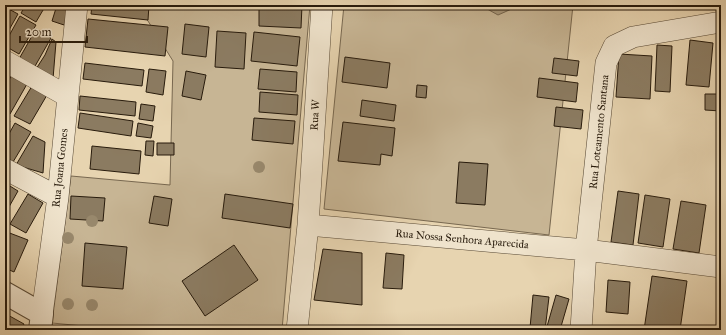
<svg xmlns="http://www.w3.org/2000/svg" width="726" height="335" viewBox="0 0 726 335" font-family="'IM FELL Great Primer',serif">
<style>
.green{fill:#c7b594;stroke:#786850}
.water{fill:#a69578;stroke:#74644d}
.building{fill:#8b7b61;stroke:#281b0c}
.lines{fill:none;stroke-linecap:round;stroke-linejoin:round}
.minor-casing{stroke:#584935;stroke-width:22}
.tertiary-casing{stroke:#584935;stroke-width:24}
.minor{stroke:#efe3cc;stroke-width:21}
.tertiary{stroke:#efe3cc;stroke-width:22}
.tree{fill:#98886c}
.labels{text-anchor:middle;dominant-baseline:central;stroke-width:3.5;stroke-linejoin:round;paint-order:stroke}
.street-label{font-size:11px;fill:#281b0c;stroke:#efe3cc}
</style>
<rect width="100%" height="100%" fill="#e7d4b0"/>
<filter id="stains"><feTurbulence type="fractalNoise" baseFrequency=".005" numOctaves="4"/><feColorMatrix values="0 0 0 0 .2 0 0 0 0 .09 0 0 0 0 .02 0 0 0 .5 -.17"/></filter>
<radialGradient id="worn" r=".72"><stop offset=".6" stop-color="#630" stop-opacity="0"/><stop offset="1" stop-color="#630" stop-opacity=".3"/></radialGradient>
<!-- green -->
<path class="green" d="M138,5H310L282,330H125L52,323L71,176L170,185L173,61Z
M344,5H573L549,235L324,209Z"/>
<!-- water -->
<path class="water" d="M480,5H516V7L498,15Z"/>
<!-- building -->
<path class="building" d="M26,5H46L36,22L21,13Z
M57,5H70L64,25L52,21Z
M92,5H149L148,20L91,14Z
M259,5H302L301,28L259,26Z
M351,5H392L391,9Z
M5,7L18,14L5,37Z
M20,16L36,25L19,54L5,46V43Z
M88,19L168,27L165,56L85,47Z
M185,24L209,27L206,57L182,54Z
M36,29L51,38L34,68L19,59Z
M217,31L246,33L244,69L215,67Z
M254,32L300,37L297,66L251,61Z
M52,39L56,42L53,79L36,69L45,55Z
M690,40L713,43L709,87L686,85Z
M657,45L672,46L670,92L655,91Z
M619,54L652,56L650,99L616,97Z
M345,57L390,63L387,88L342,82Z
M554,58L579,61L577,76L552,73Z
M85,63L144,70L142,86L83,79Z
M149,69L166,71L163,95L146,92Z
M260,69L297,72L296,92L258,89Z
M186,71L206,75L201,100L182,96Z
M12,75L27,84L10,114L5,111V86Z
M539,78L578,83L576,102L537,97Z
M417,85L427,86L426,98L416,97Z
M32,86L47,95L30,124L14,116Z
M260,92L298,95L297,115L259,112Z
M705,94H721V111L705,110Z
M80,96L136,102L135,116L79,110Z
M362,100L396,105L394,121L360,116Z
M141,104L155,106L153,121L139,119Z
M556,107L583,110L581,129L554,126Z
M80,113L133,121L131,136L78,128Z
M5,118L10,121L5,130Z
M254,118L295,121L293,144L252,140Z
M343,122L395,128L392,156L381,154L380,165L338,161Z
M15,123L31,132L13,162L5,157V141Z
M138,123L153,126L151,138L136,136Z
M33,136L45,142L43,173L16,165Z
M146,141H154L153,156L145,155Z
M157,143H174V155H157Z
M92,146L141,151L139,174L90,169Z
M459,162L488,164L485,205L456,203Z
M5,183L18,191L5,214Z
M618,191L639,194L633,245L611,242Z
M28,194L43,203L26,233L10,224Z
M225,194L293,204L290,228L222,218Z
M645,195L670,199L663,247L638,243Z
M71,196L105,198L103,221L70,219Z
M154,196L172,199L168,226L149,223Z
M681,201L706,205L699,253L673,249Z
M7,232L28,240L14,272L5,268V237Z
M85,243L127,247L123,289L82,286Z
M234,245L258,280L205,316L182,281Z
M323,249L362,253V305L314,300Z
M386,253L404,255L402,289L383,288Z
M652,276L687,281L680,330H644Z
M608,280L630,282L628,314L606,312Z
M533,295L549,297L545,330L530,328Z
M556,295L569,299L560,330H546Z
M6,314L24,324L21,330H5Z"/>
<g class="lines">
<defs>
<path id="minor" d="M5,61L67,96
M5,169L58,197
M308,225L586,250L721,267
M42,314L58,197L77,5
M297,330L308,225L322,5
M581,330L586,250L606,63L614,46L633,37L721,22"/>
<path id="tertiary" d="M5,293L42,314L40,330"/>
</defs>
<!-- minor casing -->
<use href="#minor" class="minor-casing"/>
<!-- tertiary casing -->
<use href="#tertiary" class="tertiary-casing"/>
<!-- minor -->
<use href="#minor" class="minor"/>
<!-- tertiary -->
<use href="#tertiary" class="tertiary"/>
</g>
<!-- trees -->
<g class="tree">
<circle cx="259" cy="167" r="6"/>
<circle cx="92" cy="221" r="6"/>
<circle cx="68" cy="238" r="6"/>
<circle cx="68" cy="304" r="6"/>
<circle cx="92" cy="305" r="6"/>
</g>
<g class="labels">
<!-- street labels -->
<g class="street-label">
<text transform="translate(315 115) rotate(-86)">Rua W</text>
<text transform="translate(599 132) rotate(-84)">Rua Loteamento Santana</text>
<text transform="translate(60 168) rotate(-84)">Rua Joana Gomes</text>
<text transform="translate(462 239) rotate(5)">Rua Nossa Senhora Aparecida</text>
</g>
</g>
<!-- margin -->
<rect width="726" height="335" fill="none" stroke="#e7d4b0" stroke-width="20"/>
<rect x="6" y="6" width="714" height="323" fill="none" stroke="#281b0c" stroke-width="2"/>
<rect x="10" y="10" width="706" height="315" fill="none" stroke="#281b0c"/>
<!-- scale -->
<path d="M20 36v6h67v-6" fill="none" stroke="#281b0c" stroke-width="2"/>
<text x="26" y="36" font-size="12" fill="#281b0c" stroke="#efe3cc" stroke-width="3" paint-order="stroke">20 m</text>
<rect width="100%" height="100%" filter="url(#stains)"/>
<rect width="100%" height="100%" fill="url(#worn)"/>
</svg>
